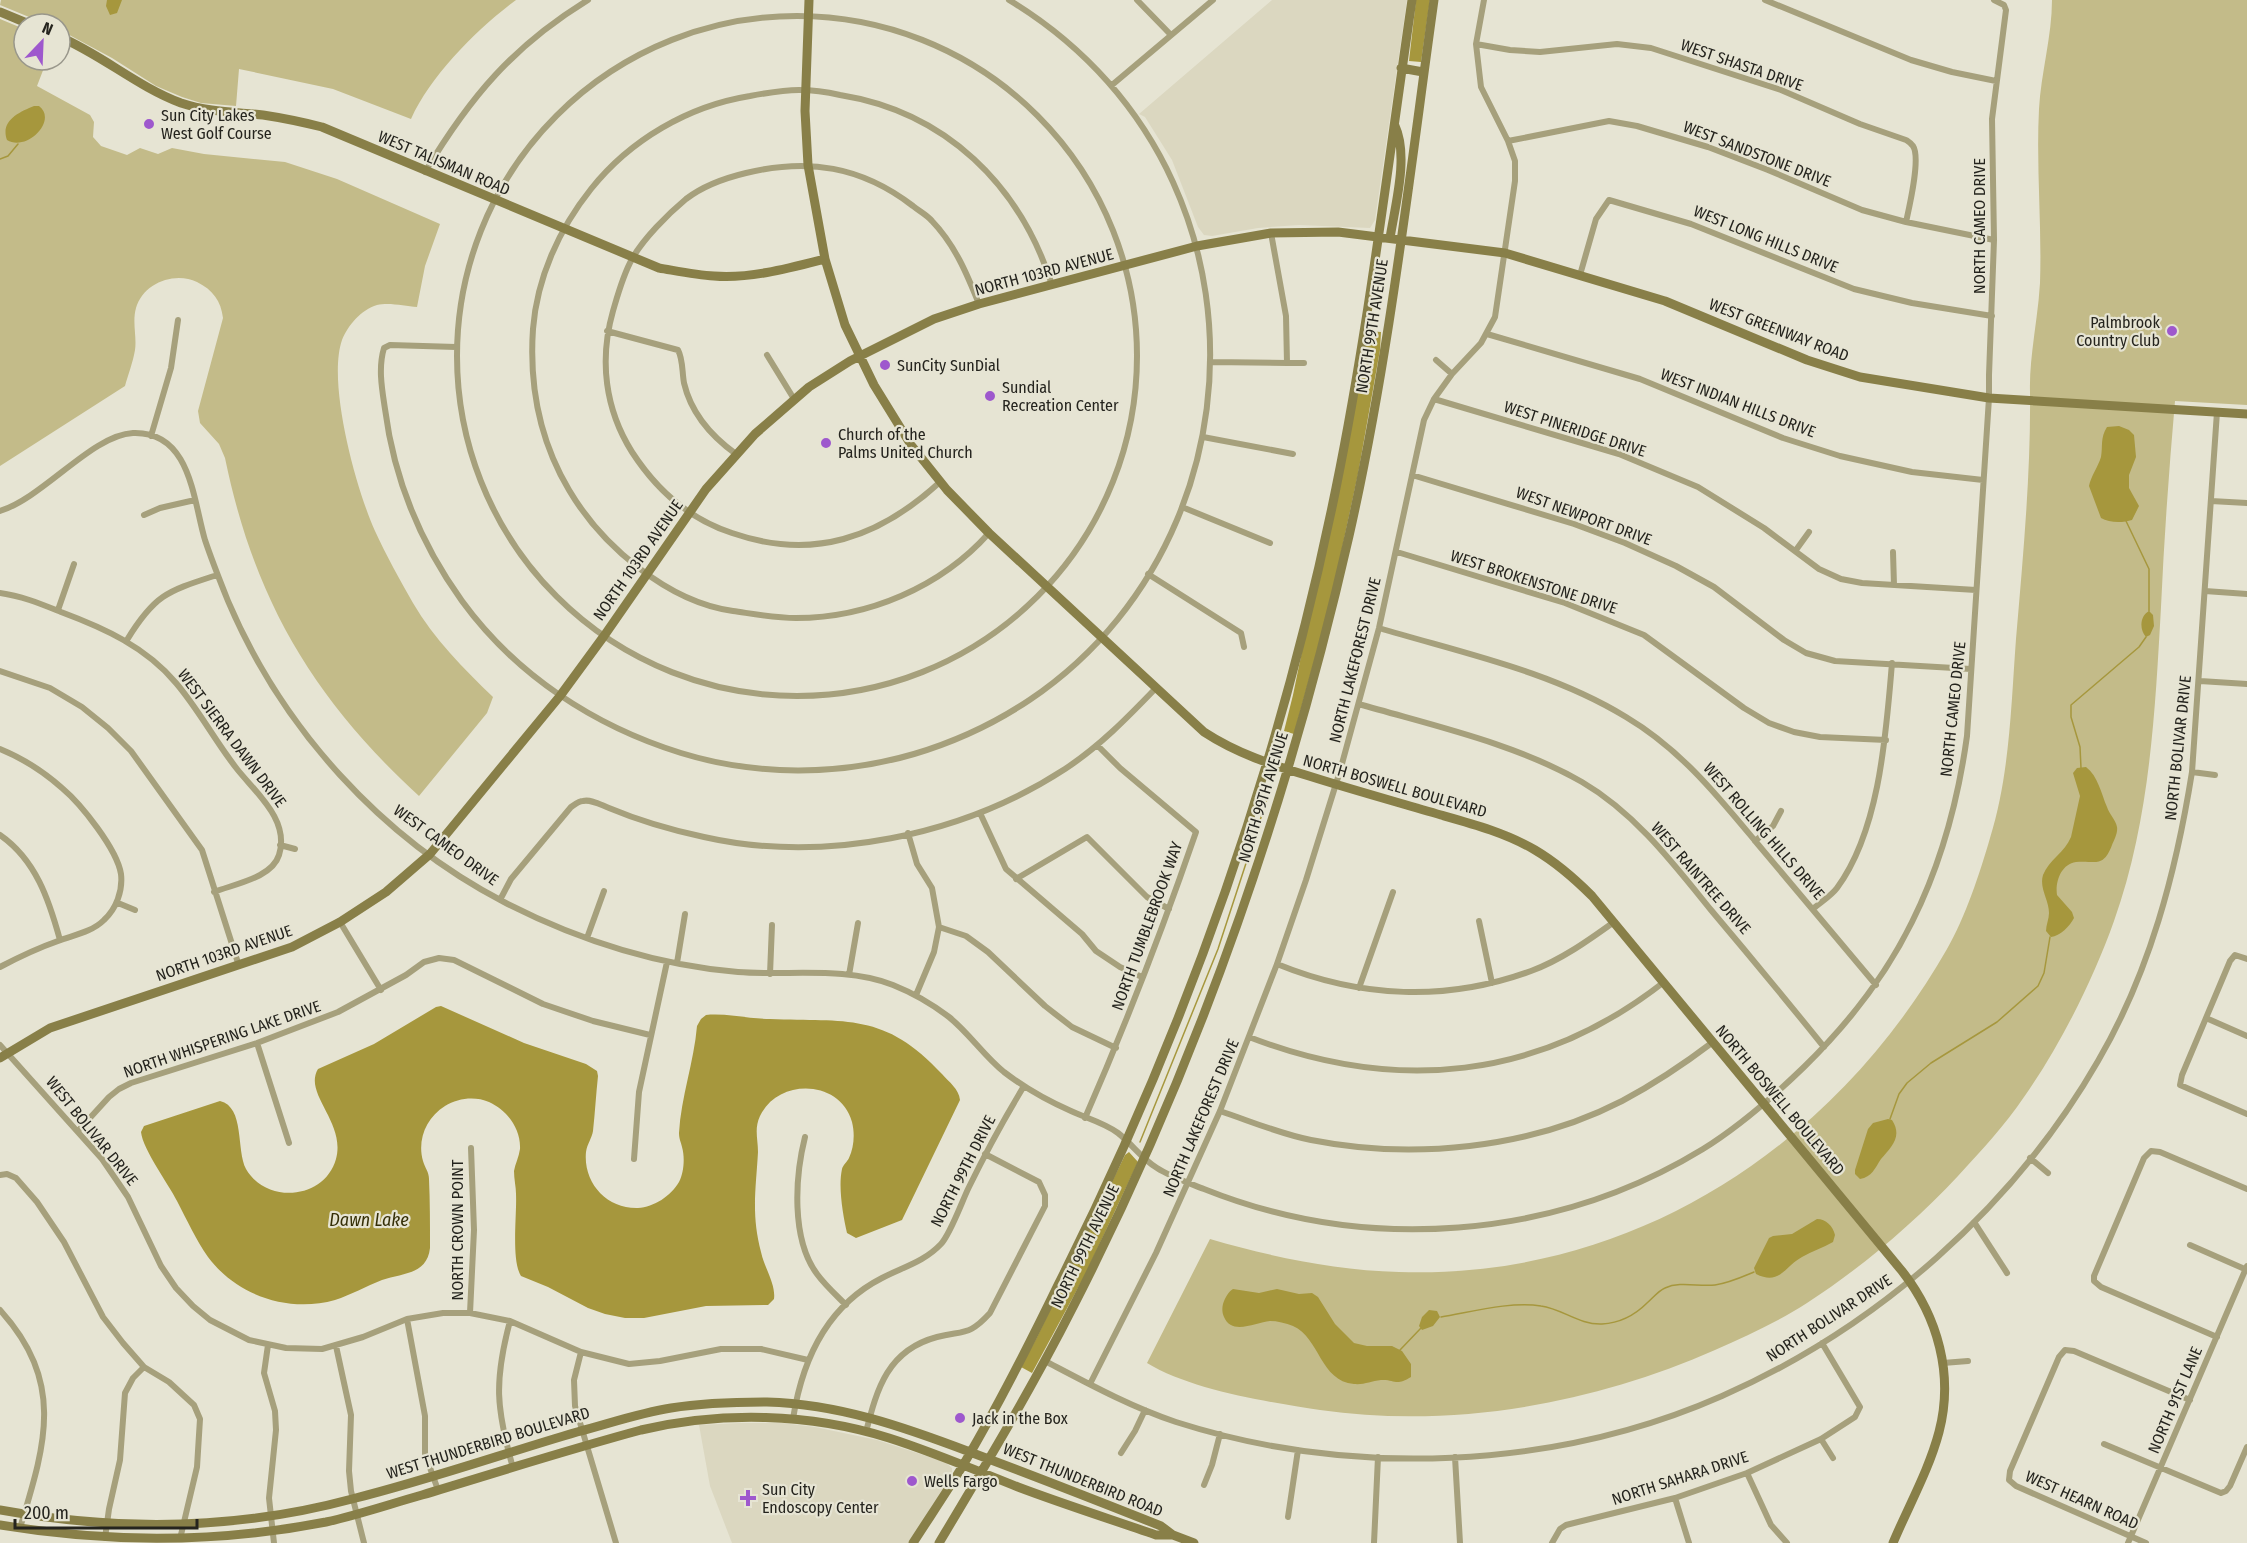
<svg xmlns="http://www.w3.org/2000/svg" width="2247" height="1543" viewBox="0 0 2247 1543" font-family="'Fira Sans Condensed',sans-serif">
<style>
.built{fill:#dbd7c0}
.green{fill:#c3bb89}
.water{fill:#a6973d}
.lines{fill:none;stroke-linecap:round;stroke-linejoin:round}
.stream{stroke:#a6973d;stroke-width:1.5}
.street{stroke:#a6a07c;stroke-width:6}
.secondary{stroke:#887f48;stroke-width:9}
.poi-dot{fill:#9e58cd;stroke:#e6e4d3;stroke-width:2}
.labels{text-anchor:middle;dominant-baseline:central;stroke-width:4.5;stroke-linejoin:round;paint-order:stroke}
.street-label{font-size:16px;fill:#25241e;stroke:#e6e4d3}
.poi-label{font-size:16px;fill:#25241e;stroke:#e6e4d3;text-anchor:start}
.water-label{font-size:18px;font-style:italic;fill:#352f07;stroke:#e6e4d3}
</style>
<rect width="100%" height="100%" fill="#e6e4d3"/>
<!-- built -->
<path class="built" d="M1272,0H1407L1375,220L1370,228L1299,225L1258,228L1212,236L1204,235L1198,227L1172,160L1145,117L1139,114Z
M740,1423H783L815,1427L877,1440L945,1462L952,1468V1477L909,1543H732L710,1486L699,1425Z"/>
<!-- green -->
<path class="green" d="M1,0H516C477,29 431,75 411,119L333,89L239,69L236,106L201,103L182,97L156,86L112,58L60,30V24H46L0,5Z
M2052,0H2247V405L2175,401C2169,470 2164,539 2161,607C2155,713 2150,820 2114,921C2093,980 2060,1046 2024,1097C2005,1125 1981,1151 1958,1176C1912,1225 1862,1267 1807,1303C1778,1322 1746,1336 1715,1350C1592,1404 1454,1429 1320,1410C1268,1402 1191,1390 1147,1363L1210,1239C1272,1257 1334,1270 1399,1272C1632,1280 1834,1147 1947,949C1965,918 1980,873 1990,838C2010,773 2011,706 2016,639C2023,557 2031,472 2030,392C2029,357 2038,319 2040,283C2042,225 2036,167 2039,109C2041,73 2052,36 2052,0Z
M0,19L24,29V60H47L37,86L90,115L94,122L93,137L101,146L127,155L140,148L158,154L172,148L204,154L285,162L337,179L440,224L425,266L417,307C405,306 389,302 377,305C361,310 348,325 342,340C327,383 356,489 375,531C386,555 400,580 413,603C434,639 464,669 493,697L487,713L419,796C313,699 254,599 225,458L219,444L200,423L198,411L223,318C221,301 213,290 197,282C175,271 143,283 136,308C132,322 137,337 135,350C133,362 128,375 125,386L0,466Z"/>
<!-- water -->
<path class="water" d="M107,0H122L117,13L110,15L106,6Z
M1416,0H1430L1421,62L1409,61Z
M34,106H39C58,120 27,152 7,140C0,121 19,112 34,106Z
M1368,331L1381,332L1380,350L1358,474L1331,600L1294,734L1284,731L1293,695Z
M2119,426L2129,430L2134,435L2136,457L2129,475V488L2139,506L2132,520C2123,523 2109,523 2101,518L2089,486C2091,476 2098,467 2101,457C2103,446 2100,438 2107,427Z
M2149,611L2153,615L2154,626L2150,635L2146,637C2139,629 2140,616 2149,611Z
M2086,767C2098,776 2101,793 2107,807C2109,814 2116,820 2117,827C2118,833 2114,840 2112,845C2103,869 2095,860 2076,862C2061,864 2055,882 2057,895L2072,912L2074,918C2070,926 2060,936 2051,937L2046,931C2046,925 2049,919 2049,913C2049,900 2039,888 2043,875C2049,860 2065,852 2071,837L2080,796L2073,773L2077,768Z
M441,1006L524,1043L586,1064L597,1071L598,1076C596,1094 595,1113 593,1131C592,1138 587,1144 586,1152C583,1183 607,1209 638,1208C654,1207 671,1196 679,1182C684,1173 685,1157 682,1147C681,1142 679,1139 679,1133C681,1097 694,1062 697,1026L701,1019L706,1015C726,1013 750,1019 770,1019C846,1022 885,1012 942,1074C949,1082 959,1089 960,1100L902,1220L856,1238L847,1233C843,1215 838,1187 842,1169C843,1165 847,1162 849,1158C854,1147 855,1134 852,1122C840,1079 778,1078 760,1116C754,1129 758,1139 758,1152C756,1189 751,1214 761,1252C764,1267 776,1284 774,1299L768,1305L706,1306L644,1318H625L605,1314L588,1308L548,1287L521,1276C511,1260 517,1215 516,1194C516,1187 514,1179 514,1171C515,1164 519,1157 520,1149C521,1129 507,1110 489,1102C475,1096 458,1098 445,1106C426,1118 417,1140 423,1161C425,1168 429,1172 429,1179C430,1201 430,1225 430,1248C427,1275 402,1273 382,1280C366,1286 351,1295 335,1300C289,1313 237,1296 208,1257C196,1240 187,1220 177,1201C168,1183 143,1150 141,1132L144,1126L220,1101C245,1107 236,1150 246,1169C267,1205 325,1199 336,1159C346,1122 303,1094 318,1069L374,1044L436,1007Z
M1888,1119L1892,1120C1903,1137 1891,1147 1881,1159C1875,1168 1872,1177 1860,1179L1855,1174V1170L1868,1129L1873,1123Z
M1129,1152L1138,1162L1085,1275L1032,1373L1021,1367L1037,1337L1125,1155Z
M1817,1219C1826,1219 1833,1226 1835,1235L1833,1242C1823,1248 1812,1251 1802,1257C1785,1266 1780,1286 1756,1274L1754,1268L1769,1238L1773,1236L1792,1234Z
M1233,1289L1259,1293L1277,1289L1299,1294L1312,1293L1318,1297L1335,1324L1354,1343L1367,1346H1392L1402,1351L1411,1364V1377C1395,1387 1395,1379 1381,1380C1371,1381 1364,1385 1354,1384C1320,1381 1320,1338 1293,1326C1286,1323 1277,1321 1270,1321C1256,1322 1232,1336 1224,1317C1222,1313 1222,1308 1223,1304C1225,1298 1228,1292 1233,1289Z
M1429,1310L1437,1311L1440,1317L1433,1326L1422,1330L1419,1326L1422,1317Z"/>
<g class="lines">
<!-- stream -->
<path class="stream" d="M0,159L8,156L18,144
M2126,521L2149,569V611
M2081,768L2080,747L2071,717V705L2139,647L2146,637
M1890,1119L1899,1094L1907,1083L1931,1063L1997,1022L2038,986L2044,973L2050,937
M1140,1142L1218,949L1267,799
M1441,1317C1471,1312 1511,1301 1541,1306C1563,1309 1579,1325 1602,1324C1620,1323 1635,1315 1647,1303C1653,1298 1658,1291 1665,1288C1680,1281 1699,1287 1715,1285C1729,1283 1742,1277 1754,1272
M1400,1350L1421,1328"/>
<!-- street -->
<path class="street" d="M1137,0L1171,35
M1765,0L1911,60L1952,72L1996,81
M457 356a340 340 0 1 1 680 0a340 340 0 1 1-680 0Z
M1476,44L1510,50L1540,52L1617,44L1651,48L1781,90L1860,124L1906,140C1909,142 1911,143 1913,146C1921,158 1909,208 1906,222
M1112,85L1213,0
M1508,141L1609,121L1637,126L1708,147L1768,170L1862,210L1906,222L1994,240
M425,172C470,97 513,46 588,0
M1580,275L1596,219L1609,200L1691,224L1854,289L1912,303L1992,316
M607,331L678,350C683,359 682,372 684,383C691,413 711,436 736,454
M1487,334L1640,379L1783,438L1840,456L1912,472L1983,480
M456,347L390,345L384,348C378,368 382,389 385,409C394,479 421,544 462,601C516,675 594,726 681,753C756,776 839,776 914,754C1259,651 1318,187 1009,0
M767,355L794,399
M1436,360L1452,374
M1211,362L1287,363L1286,316L1271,233
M1287,363H1304
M1434,399L1619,454L1698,487L1764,528L1819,569L1841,579L1862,583L1976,590
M151,436L171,368L178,320
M1203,437L1293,454
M1412,475L1574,524L1625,543L1676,566L1714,587L1784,640L1806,653L1835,661L1971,669
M940,482C879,538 813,561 732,533C689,519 656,489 632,452C605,409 599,360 613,311C618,294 623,275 632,259C643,239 668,214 686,199C703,186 725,178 746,173C808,158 861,166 913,206C919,211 927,215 932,221C955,245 967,274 979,304
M2211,501L2247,503
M1182,507L1270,543
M0,511C44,497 92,435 133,433C191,431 193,500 205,540C212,561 220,581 228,601C282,728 381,838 504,902C576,939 657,965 738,972C789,976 845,966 893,985C913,993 932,1004 949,1017C969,1033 984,1056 1004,1072C1025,1088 1048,1101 1071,1111C1086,1118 1105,1123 1118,1133C1132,1144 1142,1159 1157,1168C1171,1177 1189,1183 1204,1189C1366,1254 1554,1240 1703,1149C1740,1126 1773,1097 1804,1067C1848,1024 1885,977 1912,922C1941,864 1958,801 1967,736L1989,398V375L1994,240L1992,119L2006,10L2004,5L1994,0
M144,515L160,508L195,500
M989,533C941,587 868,618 796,618C775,618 754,614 733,611C668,602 602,546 569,490C540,441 529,387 533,329C537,278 559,229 591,189C630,140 688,106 750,96C766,93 783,90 799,90C813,90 827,92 840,95C946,112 1020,185 1052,285
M1796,550L1809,532
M1397,552L1565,603L1644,635L1744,708L1769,723L1794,732L1820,737L1886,740
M1893,552L1894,585
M1148,574L1241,633L1244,647
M2205,591L2247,594
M0,593C22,596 41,604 61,612C104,628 146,647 176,683C199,710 215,741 237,769C256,793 290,820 279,855C272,878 234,884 214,892
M58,610L74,564
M1379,628C1462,653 1551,671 1626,717C1680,749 1717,795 1756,842C1796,890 1836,937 1876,985
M127,640C155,594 168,591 217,575
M0,671L50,688L82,707L108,728L131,751L202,850L239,966
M2200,681L2247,684
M1359,704C1434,726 1514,743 1582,782C1635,813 1673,863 1711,910C1749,955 1787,1001 1824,1047
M0,749C22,758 44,772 62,788C81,804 117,849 121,874C123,891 116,909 104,920C92,932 74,935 58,941C38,948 19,957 0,967
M2192,772L2215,775
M980,813L1006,869L1082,934L1096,951L1120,967L1142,977
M908,833L917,864L932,888L939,927L934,952L916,995
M0,835C36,860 49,900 60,940
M1755,841L1773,826L1781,811
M280,845L295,849
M1016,879L1087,837L1147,897L1169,909
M500,900L511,879L571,807C574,805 579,801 583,801C591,799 601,805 609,808C640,821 671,830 704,837C824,864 962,836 1065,769C1100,746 1128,717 1156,688
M118,903L135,910
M1813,909C1821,902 1831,896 1837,888C1880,830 1886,733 1892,663
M1479,921L1492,983
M340,922L381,990
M939,927L966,936L988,952L1045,1006L1072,1027L1116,1048
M587,938L604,891
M2247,959L2235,955L2230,961L2182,1075L2180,1085L2247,1114
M677,963L685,914
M1277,964C1360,998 1447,1002 1531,971C1561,960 1589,940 1614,922
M770,974L772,925
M849,975L858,923
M1359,988L1393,892
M2206,1018L2247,1036
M1249,1037C1396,1094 1539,1080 1664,982
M257,1043L289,1143
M0,1045L102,1159L128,1197L161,1266L176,1288L193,1306L210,1320L249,1340L286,1348L322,1349L363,1337L407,1319L443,1313H470L510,1321L581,1352L629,1364L660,1361L721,1349H761L808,1360
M1220,1111C1250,1121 1280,1134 1311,1140C1412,1160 1529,1149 1622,1101C1654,1084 1684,1064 1713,1042
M1085,1118C1126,1024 1163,928 1196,832L1120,768L1097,745
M78,1131L109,1097L119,1089L131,1083L257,1043L338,1012L406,975L424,962L439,958L454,960L543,1004L593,1021L650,1035
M805,1137C795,1177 791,1239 817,1274C825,1285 836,1295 846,1305
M2030,1158L2048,1173
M634,1159L639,1092L667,962
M0,1175L7,1174L16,1178L37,1202L64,1242L103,1317L123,1343L144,1367L169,1382L194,1405L200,1419L197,1467L180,1539
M1974,1222L2007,1273
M2190,1245L2247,1270
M0,1310C66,1383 45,1445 20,1528
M470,1313L474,1230L471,1148
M407,1319L425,1416V1454L438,1490
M510,1321C494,1381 496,1408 513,1468
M2217,1337L2101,1287L2094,1281V1276L2144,1158L2151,1151L2160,1152L2247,1189
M268,1345L264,1373L275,1411L276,1430L269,1498L274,1543
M336,1346L351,1415L349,1471L351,1491L364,1543
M581,1352L574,1380L575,1406L616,1543
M1045,1361C1087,1383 1131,1407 1176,1422C1351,1478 1554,1470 1722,1396C1877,1328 2014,1207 2098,1061C2150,972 2176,872 2192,772L2217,412
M1943,1363L1968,1361
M1090,1384L1156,1253L1220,1111L1277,964L1306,880L1340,771L1379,628L1424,420L1434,399L1452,374L1481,343L1495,317L1515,181V161L1508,141L1481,87L1476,44L1484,0
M793,1419C802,1361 827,1306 882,1278C903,1267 924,1262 941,1244C951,1233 962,1201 969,1187C986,1152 1004,1119 1024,1086
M866,1432C877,1388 888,1350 937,1337C965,1330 969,1336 990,1313L1045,1206V1195L1039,1182L985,1154
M1821,1439L1833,1458
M2104,1444L2221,1493L2226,1491L2230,1486L2247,1447
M1121,1453L1135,1431L1145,1410
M1455,1457L1460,1543
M1747,1473L1771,1525L1787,1543
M1204,1485L1212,1465L1220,1434
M1675,1498L1689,1543
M1288,1517L1298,1450
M105,1538L109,1509L120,1460L125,1393L133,1378L144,1367
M1374,1543L1378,1457
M1552,1543L1560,1529L1566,1525L1675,1498L1747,1473L1821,1439L1855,1417L1860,1407L1822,1343
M2128,1543L2247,1266
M2146,1543L2016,1486L2009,1480L2010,1471L2059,1357L2065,1350L2074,1351L2190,1400"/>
<!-- secondary -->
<path class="secondary" d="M809,0L805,111L808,165L825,259L845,325L874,385L911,445L947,490L989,533L1204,732C1236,753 1272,765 1309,776C1353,790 1397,802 1441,815C1473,824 1506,833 1535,850C1557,863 1575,879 1592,896L1902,1271C1938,1317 1954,1375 1939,1432C1929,1470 1908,1507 1893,1543
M0,12L29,24
M60,37C102,55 138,87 181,103C208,112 235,112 263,115C283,118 302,122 322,127L659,268C677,271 696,275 714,276C750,279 790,268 825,259
M1401,68L1423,72
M1390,238C1395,206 1409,156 1395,126
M0,1058L50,1028L292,947L340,922L386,892L430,854L560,696L604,636L706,489L755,434L809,387L850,361L934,319L979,304L1197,246L1271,233L1338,232L1505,253L1665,301L1807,360L1860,377L1989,398L2247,414
M0,1510C117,1531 237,1530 352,1499C428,1480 502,1454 577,1432C608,1424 639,1413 671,1408C702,1403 735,1402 767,1402C839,1404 904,1427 970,1452C1034,1476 1098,1501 1161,1526L1173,1535L1194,1543
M0,1525C108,1543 218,1543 326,1522C358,1515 390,1504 422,1495C495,1473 567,1450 641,1430C722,1411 810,1413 889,1438C933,1452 975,1470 1018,1487C1063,1504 1110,1519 1156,1535H1173
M913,1543C929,1518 946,1493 962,1467C997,1408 1028,1347 1058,1285C1185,1033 1280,764 1336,488C1369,326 1388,163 1412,0
M939,1543C985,1466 1032,1388 1073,1307C1198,1063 1288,803 1349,536C1389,359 1409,179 1434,0"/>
</g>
<!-- markers -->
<g class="poi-dot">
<circle cx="149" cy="124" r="6"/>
<circle cx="2172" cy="331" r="6"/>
<circle cx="885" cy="365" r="6"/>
<circle cx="990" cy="396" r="6"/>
<circle cx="826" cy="443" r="6"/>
<circle cx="960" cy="1418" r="6"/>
<circle cx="912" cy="1481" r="6"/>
<path d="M745 1489h6v6h6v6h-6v6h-6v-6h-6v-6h6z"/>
</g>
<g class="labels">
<!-- street labels -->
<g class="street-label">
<text transform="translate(1742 65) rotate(19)">WEST SHASTA DRIVE</text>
<text transform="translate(1757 154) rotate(21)">WEST SANDSTONE DRIVE</text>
<text transform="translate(444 163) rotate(23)">WEST TALISMAN ROAD</text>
<text transform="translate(1979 226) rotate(-90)">NORTH CAMEO DRIVE</text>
<text transform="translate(1766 239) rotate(22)">WEST LONG HILLS DRIVE</text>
<text transform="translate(1044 272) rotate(-15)">NORTH 103RD AVENUE</text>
<text transform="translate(1372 326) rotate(-81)">NORTH 99TH AVENUE</text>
<text transform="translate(1779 330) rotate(21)">WEST GREENWAY ROAD</text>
<text transform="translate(1738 403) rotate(21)">WEST INDIAN HILLS DRIVE</text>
<text transform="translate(1575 429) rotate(18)">WEST PINERIDGE DRIVE</text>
<text transform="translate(1584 516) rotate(20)">WEST NEWPORT DRIVE</text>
<text transform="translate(638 560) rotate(-55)">NORTH 103RD AVENUE</text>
<text transform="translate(1534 582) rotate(18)">WEST BROKENSTONE DRIVE</text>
<text transform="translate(1355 660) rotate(-76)">NORTH LAKEFOREST DRIVE</text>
<text transform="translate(1953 709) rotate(-84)">NORTH CAMEO DRIVE</text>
<text transform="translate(232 738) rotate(53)">WEST SIERRA DAWN DRIVE</text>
<text transform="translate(2178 748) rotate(-84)">NORTH BOLIVAR DRIVE</text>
<text transform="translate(1395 786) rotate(16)">NORTH BOSWELL BOULEVARD</text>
<text transform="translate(1263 797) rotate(-73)">NORTH 99TH AVENUE</text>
<text transform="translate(1764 831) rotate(49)">WEST ROLLING HILLS DRIVE</text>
<text transform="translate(446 845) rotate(36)">WEST CAMEO DRIVE</text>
<text transform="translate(1701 878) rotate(49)">WEST RAINTREE DRIVE</text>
<text transform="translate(1147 926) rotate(-70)">NORTH TUMBLEBROOK WAY</text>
<text transform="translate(224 953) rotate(-19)">NORTH 103RD AVENUE</text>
<text transform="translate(222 1039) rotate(-19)">NORTH WHISPERING LAKE DRIVE</text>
<text transform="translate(1780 1100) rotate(50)">NORTH BOSWELL BOULEVARD</text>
<text transform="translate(1201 1118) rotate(-67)">NORTH LAKEFOREST DRIVE</text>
<text transform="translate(92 1131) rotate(51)">WEST BOLIVAR DRIVE</text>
<text transform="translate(963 1171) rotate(-63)">NORTH 99TH DRIVE</text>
<text transform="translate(457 1230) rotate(-90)">NORTH CROWN POINT</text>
<text transform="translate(1085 1246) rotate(-64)">NORTH 99TH AVENUE</text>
<text transform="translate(1829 1318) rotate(-33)">NORTH BOLIVAR DRIVE</text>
<text transform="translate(2175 1400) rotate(-67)">NORTH 91ST LANE</text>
<text transform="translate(488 1443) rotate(-17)">WEST THUNDERBIRD BOULEVARD</text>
<text transform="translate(1680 1478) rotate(-18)">NORTH SAHARA DRIVE</text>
<text transform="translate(1083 1480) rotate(22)">WEST THUNDERBIRD ROAD</text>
<text transform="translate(2082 1500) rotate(24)">WEST HEARN ROAD</text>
</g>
<!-- poi labels -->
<g class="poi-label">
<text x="161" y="115">Sun City Lakes<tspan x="161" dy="18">West Golf Course</tspan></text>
<text x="2160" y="322" text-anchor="end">Palmbrook<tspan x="2160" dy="18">Country Club</tspan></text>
<text x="897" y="365">SunCity SunDial</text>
<text x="1002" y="387">Sundial<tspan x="1002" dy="18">Recreation Center</tspan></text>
<text x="838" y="434">Church of the<tspan x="838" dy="18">Palms United Church</tspan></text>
<text x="972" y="1418">Jack in the Box</text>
<text x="924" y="1481">Wells Fargo</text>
<text x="762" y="1489">Sun City<tspan x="762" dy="18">Endoscopy Center</tspan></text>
</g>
<!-- water labels -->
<g class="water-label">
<text x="369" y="1220">Dawn Lake</text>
</g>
</g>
<!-- north arrow -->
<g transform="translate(42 42) rotate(23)"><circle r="28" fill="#e6e4d3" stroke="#99978b" stroke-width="1.5"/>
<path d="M0-4.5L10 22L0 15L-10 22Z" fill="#9e58cd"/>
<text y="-9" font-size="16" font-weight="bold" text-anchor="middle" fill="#25241e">N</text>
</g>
<!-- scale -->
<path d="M15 1519v9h182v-9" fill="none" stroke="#25241e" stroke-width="3"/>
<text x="24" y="1519" font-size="18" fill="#25241e" stroke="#e6e4d3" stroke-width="4.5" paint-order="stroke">200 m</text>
</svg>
